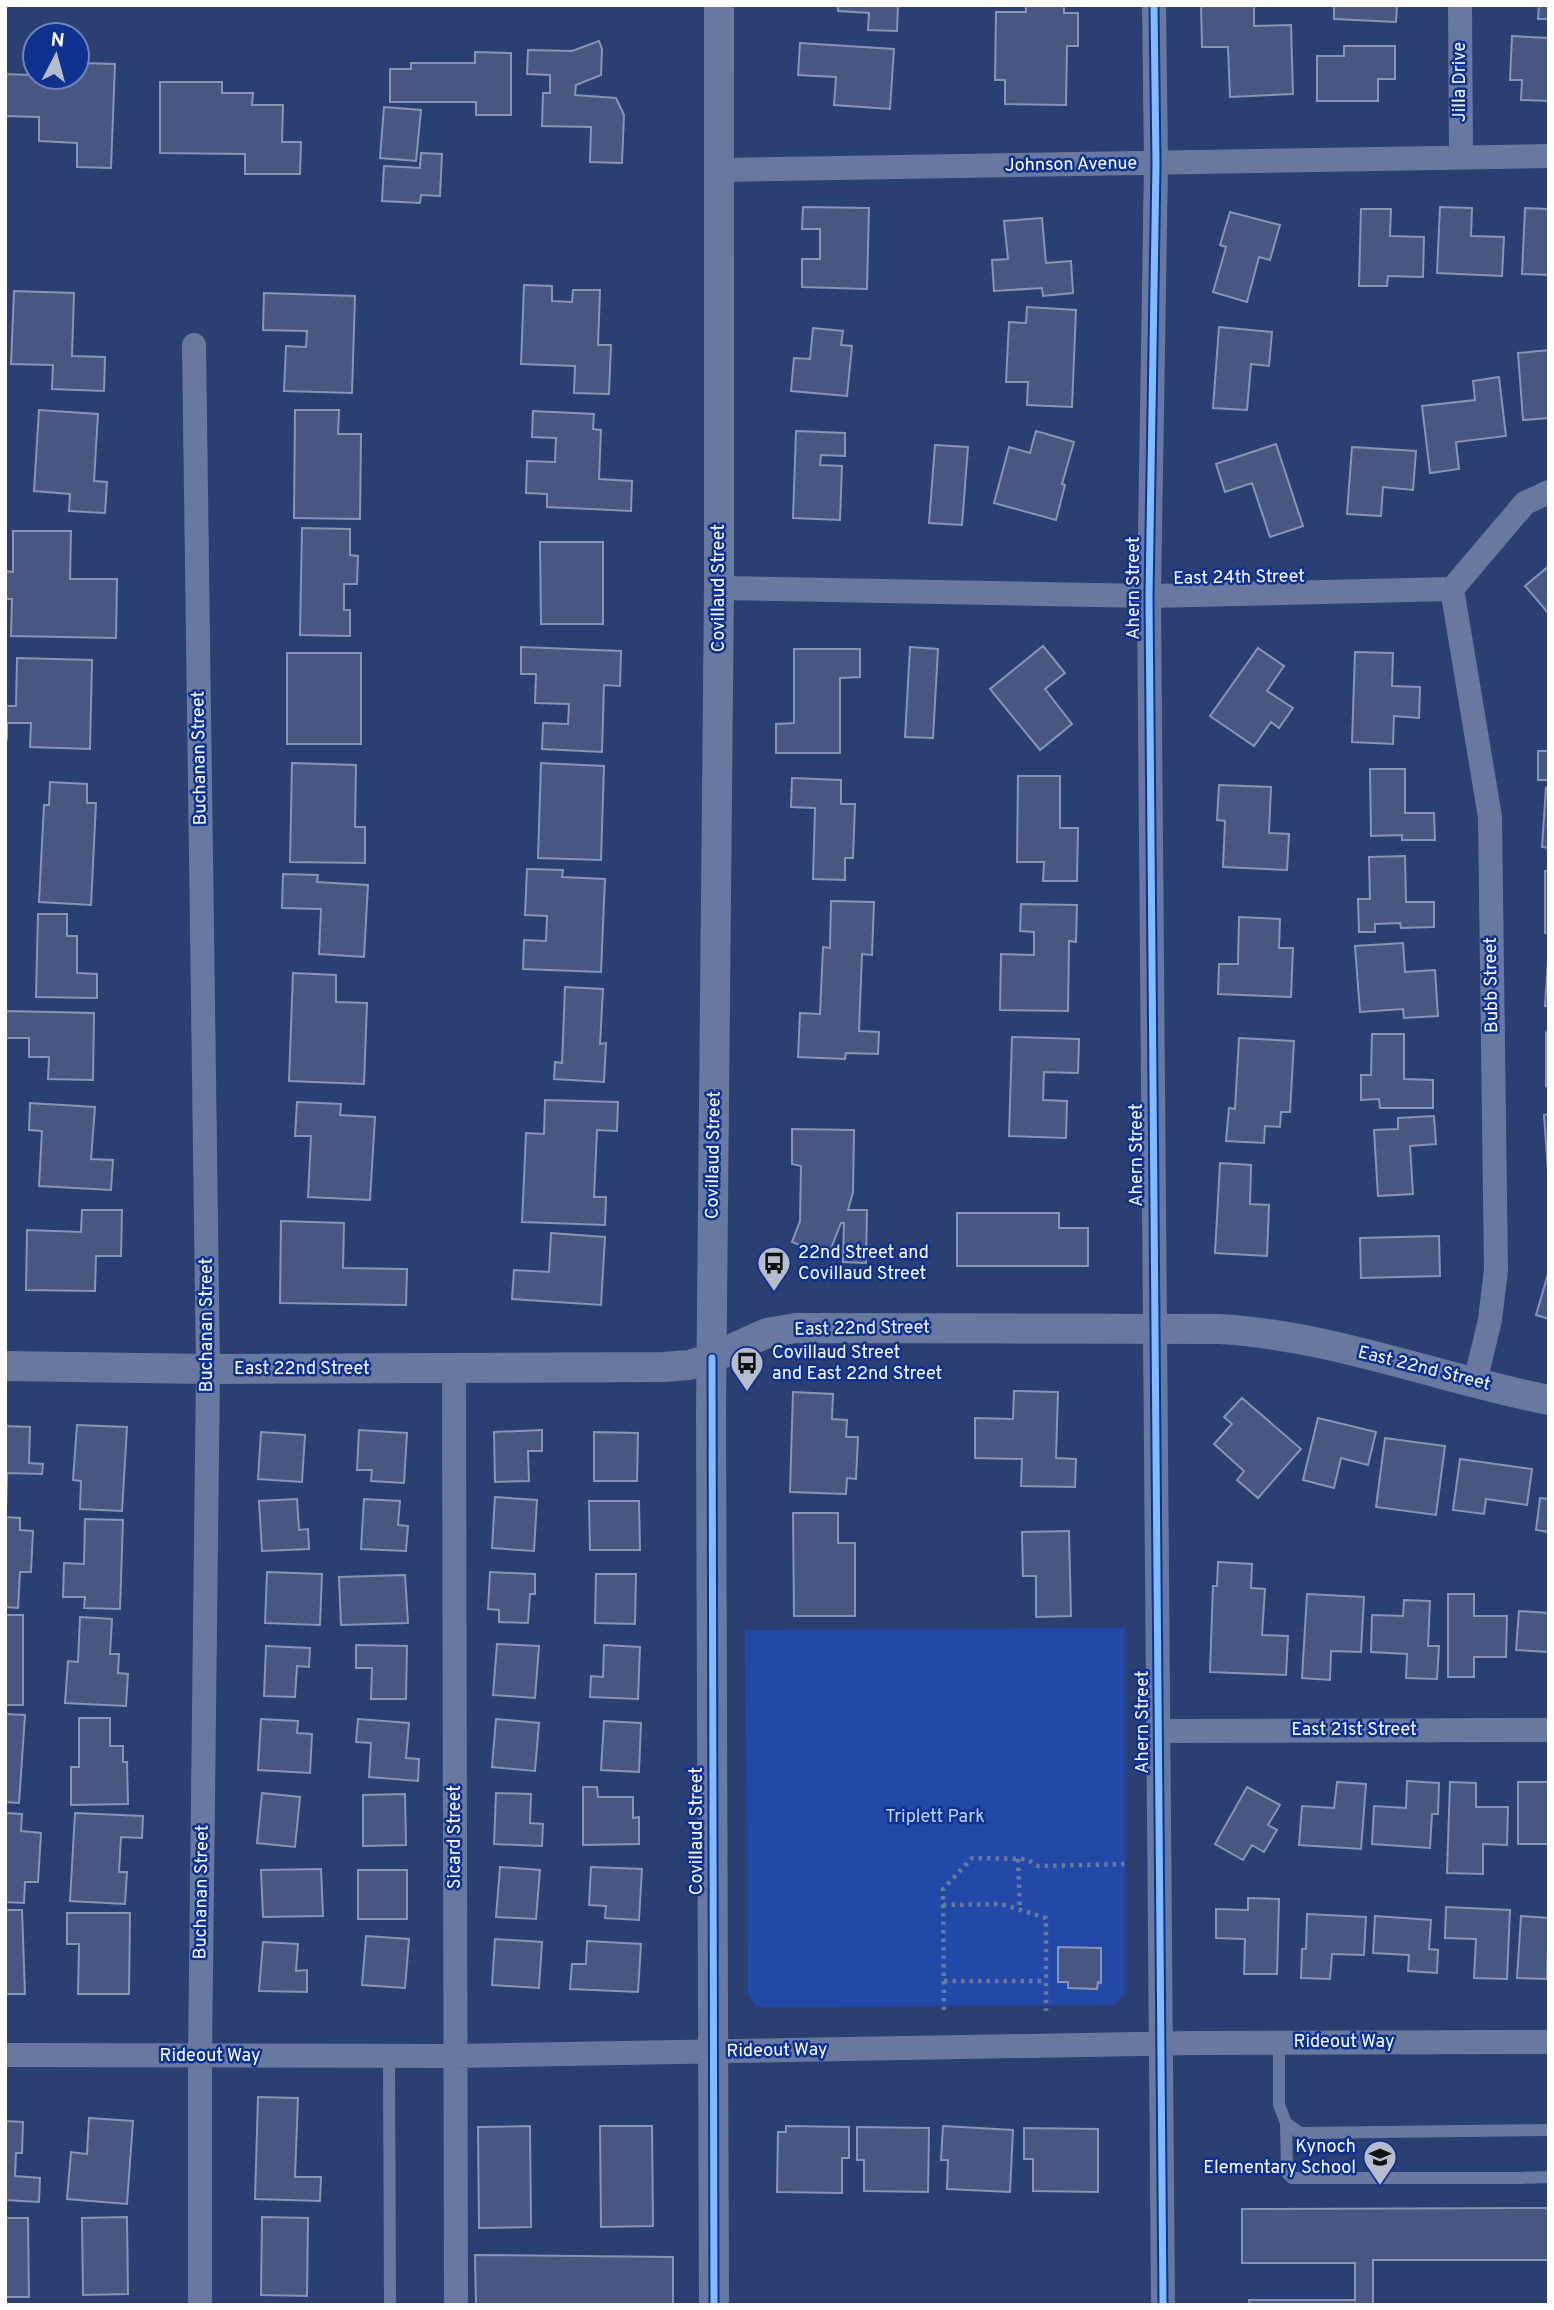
<svg xmlns="http://www.w3.org/2000/svg" width="1554" height="2310" viewBox="0 0 1554 2310" font-family="Overpass,sans-serif">
<style>
.green{fill:#2249a8}
.building{fill:#485781;stroke:#8894b4;stroke-width:2}
.lines{fill:none;stroke-linecap:round;stroke-linejoin:round}
.path{stroke:#68789e;stroke-width:4.5;stroke-dasharray:3.5 5;stroke-linecap:butt}
.service{stroke:#68789e;stroke-width:12}
.minor{stroke:#68789e;stroke-width:24}
.tertiary{stroke:#68789e;stroke-width:30}
.cycleway-casing{stroke:#0f3290;stroke-width:11}
.cycleway{stroke:#80bcff;stroke-width:7}
.labels{text-anchor:middle;dominant-baseline:central;stroke-width:5;stroke-linejoin:round;paint-order:stroke}
.street-label{font-size:18px;fill:#fff;stroke:#0f3290}
.poi-label{font-size:18px;fill:#fff;stroke:#0f3290;text-anchor:start}
.park-label{font-size:18px;fill:#c0d2fe;stroke:#0f3290}
</style>
<rect width="100%" height="100%" fill="#2c3f73"/>
<!-- green -->
<path class="green" d="M1125,1628V1993L1115,2005L757,2007L748,1994L745,1630Z"/>
<!-- building -->
<path class="building" d="M838,5H898L897,31L868,30L869,13L838,11Z
M1026,5H1064V13H1078V46H1067L1066,105L1005,104V80H995L996,12H1026Z
M1201,5H1254V26L1291,25L1293,94L1230,97L1228,47H1202Z
M1334,5H1397L1396,22L1334,19Z
M1539,5H1549V19H1538Z
M1512,36L1549,38V101L1521,100L1522,80H1510Z
M599,41L602,49L601,75L576,85L575,95L616,98L624,115L622,163L590,162L591,127L542,126L543,93H550V75L527,74L528,50L572,51Z
M800,43L894,49L890,109L834,105L836,77L798,75Z
M1344,46H1395V79H1378V101H1317V56H1344Z
M475,52L511,53V115H476V102H390V69H411V63H475Z
M82,63L115,64L111,168L77,167V143L39,141V117L5,116V74L30,75V69H35V77H77V71H82Z
M160,82H222V93H253L252,105H283L282,142H301L300,174H245V154L160,153Z
M384,107L421,110L416,161L380,158Z
M421,153L442,154L440,196L421,195L420,203L382,201L384,166L420,168Z
M803,207L869,208L867,289L802,287V259H820V229H802Z
M1440,207L1472,208L1471,236L1504,237L1502,276L1437,273Z
M1525,208L1549,209V275L1522,274Z
M1361,209H1391L1390,236L1424,237L1423,277L1388,276L1387,286H1359Z
M1230,212L1280,225L1270,260L1259,257L1247,302L1213,292L1226,247L1220,245Z
M1042,218L1046,263L1071,261L1073,293L1043,296L1042,288L994,291L992,260L1008,259L1004,221Z
M524,285L552,286V301L572,302L573,290H600L598,345H611L609,394L574,393L575,366L521,364Z
M14,291L74,293L72,356L105,357L104,391L52,389L53,365L11,364Z
M264,293L355,296L352,393L284,391L286,346L306,347L307,331L263,330Z
M1027,307L1076,310L1072,407L1027,405L1028,382H1006L1009,322L1026,323Z
M1219,327L1272,332L1269,366L1251,364L1247,410L1213,408Z
M813,328L843,331L841,345L852,346L847,396L791,391L794,358L810,359Z
M1549,350V418L1523,420L1518,353Z
M1499,377L1506,436L1456,442L1459,469L1430,473L1422,406L1475,400L1473,381Z
M39,410L98,414L94,481L107,482L105,513L69,511L70,494L34,491Z
M295,410H339L338,434H361L360,519L294,518Z
M533,411L594,414L593,429L601,430L599,479L632,481L631,511L547,507V494L526,493L527,461L555,462L556,438L532,437Z
M796,431L845,433V456L821,455L820,465L842,466L840,520L793,518Z
M1036,431L1074,442L1062,484L1065,485L1056,520L994,503L1009,447L1030,453Z
M1276,444L1303,526L1270,537L1252,483L1225,492L1216,464Z
M935,445L968,447L962,525L929,523Z
M1352,447L1416,451L1413,490L1383,487L1381,516L1347,514Z
M302,528L350,529V555L358,556L357,584H344V610H350V636L300,635Z
M13,531H71L70,579H117L116,638L11,636L12,599H5V571L13,572Z
M540,542H603V624H541Z
M1549,566V614L1525,586Z
M1043,646L1065,673L1045,689L1072,724L1040,750L990,689Z
M521,647L621,651L620,686L604,685L602,752L542,749L543,723L568,724L569,704L535,703L536,674H521Z
M910,647L938,649L933,738L905,737Z
M1258,648L1284,666L1267,691L1293,708L1279,728L1271,722L1254,746L1210,716Z
M794,649H860V677L840,678V753H776V724L794,723Z
M1355,652L1393,653L1392,686L1420,687L1419,718L1394,716L1393,744L1352,742Z
M287,653H361V744H287Z
M17,658L92,660L90,749L30,747L31,723H7V739L5,738V706H16Z
M1538,751H1549V780H1538Z
M292,763L356,765L355,827H365V863L290,862Z
M541,763L604,766L601,860L538,858Z
M1370,769H1405V813H1434L1435,840H1402V835L1371,836Z
M1018,776H1060V828H1078L1077,881H1043L1044,862H1017Z
M792,778L841,780V804H855L853,858H845V880L813,879L815,808L791,807Z
M50,782L87,784V803H96L91,905L39,902L44,805H49Z
M1219,785L1271,787L1269,833L1289,834L1287,870L1223,867L1225,821L1217,820Z
M1546,788L1549,789V848L1542,847Z
M1405,856L1406,902H1434V927L1401,928L1400,923L1375,924V932H1359L1358,899H1370L1369,857Z
M527,869L563,870L562,877L605,879L601,972L523,969L524,940L546,941L547,916L525,915Z
M1545,871H1549V933H1545Z
M283,874L318,875L317,882L368,885L364,957L319,954L321,909L282,908Z
M831,901L874,902L872,955L862,954L859,1031L879,1032L878,1054L846,1053L845,1059L798,1057L800,1013L820,1014L823,947L830,948Z
M1021,904L1077,905L1076,942L1069,941L1068,1011L1000,1010L1001,954L1034,955V932L1020,931Z
M38,914H67V936H77V973L97,974V998L36,997Z
M1239,917L1280,919L1279,948H1293L1291,997L1218,994L1219,964H1238Z
M1403,943L1405,972L1435,970L1438,1016L1404,1018L1403,1009L1360,1012L1355,946Z
M1549,945V1006H1545Z
M293,973L336,975V1002L367,1003L364,1084L289,1081Z
M565,987L603,989L600,1044L606,1043L604,1082L554,1079L555,1062L562,1063Z
M5,1011L94,1013L93,1080L48,1079L49,1057H29V1038H5Z
M1546,1032H1549V1086H1546Z
M1372,1034H1404V1079L1433,1080V1108H1380L1379,1099L1361,1100V1075H1371Z
M1012,1037L1079,1039L1078,1073L1044,1072L1043,1100L1067,1101L1066,1138L1009,1136Z
M1239,1038L1294,1041L1290,1112H1281L1280,1127L1265,1126L1264,1143L1226,1141L1229,1108L1235,1109Z
M545,1100L618,1102L617,1131L597,1130L594,1197H606L605,1225L522,1222L526,1133L544,1134Z
M297,1102L341,1104L340,1115L375,1117L370,1200L308,1197L311,1136H295Z
M30,1103L95,1107L91,1159L113,1160L111,1190L39,1186L42,1131L29,1130Z
M1549,1114V1171H1548L1544,1115Z
M1434,1116L1436,1144L1410,1146L1413,1194L1378,1196L1374,1130L1398,1129V1118Z
M792,1129L854,1130L853,1192L848,1210H867L866,1263L843,1262L844,1223H841L828,1256L792,1242L800,1221L801,1166L792,1164Z
M1220,1163L1251,1165L1250,1204L1269,1205L1267,1256L1215,1253Z
M82,1210H122L121,1256H96L95,1291L26,1290L27,1230L81,1232Z
M957,1213H1059V1228H1088V1266H957Z
M281,1221L344,1223L343,1268L407,1269L406,1305L280,1303Z
M551,1233L605,1237L601,1305L512,1299L514,1270L549,1272Z
M1439,1236L1440,1276L1361,1278L1360,1238Z
M1548,1274H1549V1319L1536,1315Z
M1014,1391L1058,1392L1056,1458L1076,1459L1075,1487L1021,1486L1022,1459L975,1458V1418L1013,1419Z
M793,1392L833,1394L832,1419L847,1420L846,1437H858L856,1479L847,1478L846,1494L790,1492Z
M1242,1398L1301,1449L1258,1498L1237,1480L1244,1471L1214,1444L1232,1424L1224,1417Z
M1318,1418L1376,1432L1368,1465L1341,1458L1334,1488L1303,1480Z
M77,1425L127,1427L122,1511L80,1509L81,1481L73,1480Z
M5,1426L30,1427L29,1463L43,1464L42,1474L7,1473L6,1510Z
M359,1430L407,1433L404,1483L371,1481L372,1470H357Z
M542,1430V1451H528L529,1481L495,1482L494,1432Z
M261,1432L305,1435L302,1482L258,1479Z
M594,1432L638,1433L637,1481H594Z
M1385,1438L1445,1446L1436,1515L1376,1507Z
M1460,1459L1532,1469L1527,1505L1486,1499L1484,1514L1453,1510Z
M495,1497L537,1500L534,1551L492,1548Z
M1540,1498L1549,1499V1532L1536,1530Z
M297,1499L299,1530L308,1529L309,1549L262,1551L259,1501Z
M364,1499L400,1501L398,1525L408,1526L406,1551L361,1549Z
M589,1501H639L640,1550H590Z
M793,1513H838V1543H855V1616H794Z
M5,1517L20,1518V1530L33,1531L31,1572H20L18,1608L5,1607Z
M85,1519L123,1520L120,1609L84,1608L85,1597H63L64,1563L84,1564Z
M1069,1531L1071,1616L1036,1617V1576H1023L1022,1532Z
M1218,1562L1252,1564L1251,1588L1265,1589L1262,1635L1288,1636L1286,1675L1210,1672L1213,1586H1217Z
M267,1572L322,1574L320,1625L265,1623Z
M490,1572L535,1574V1594H530L528,1623L499,1622V1610L488,1609Z
M596,1574H636L635,1624L595,1623Z
M405,1575L408,1623L341,1625L339,1577Z
M1307,1594L1364,1597L1361,1652L1331,1651L1330,1680L1302,1678Z
M1448,1594H1474V1616H1507L1506,1657H1474V1677H1448Z
M1404,1600L1430,1601L1428,1646H1439L1437,1679L1406,1678L1407,1654L1371,1652L1372,1615L1403,1616Z
M1519,1611L1549,1613V1652L1516,1650Z
M5,1615H23V1705H5Z
M80,1617L112,1619L110,1654H119L118,1673L128,1674L126,1706L65,1703L68,1661L78,1662Z
M497,1644L539,1646L535,1698L493,1695Z
M356,1645L407,1646L406,1699H371L372,1668H356Z
M604,1645L640,1647L638,1699L590,1697L591,1676L603,1677Z
M266,1646L310,1648L309,1667L297,1666L295,1697L264,1696Z
M5,1714L25,1715L19,1803L5,1802Z
M79,1718H110V1746H123V1762H127L128,1804L71,1805V1767H79Z
M261,1719L298,1721L297,1733L312,1734L310,1773L258,1770Z
M358,1719L409,1723L406,1758L419,1759L418,1781L369,1777L371,1743L356,1742Z
M496,1719L539,1723L535,1771L492,1767Z
M604,1721L641,1723L639,1772L601,1770Z
M1407,1781L1439,1783L1438,1814H1432L1430,1848L1372,1844L1374,1806L1406,1808Z
M1337,1782L1366,1784L1361,1849L1299,1845L1302,1806L1334,1808Z
M1450,1782L1476,1783V1807H1508L1507,1845L1483,1844V1874L1447,1873Z
M1518,1782H1549V1844H1518Z
M583,1787H597L598,1797H633V1818L639,1817V1844L583,1845Z
M1247,1787L1280,1805L1268,1825L1277,1830L1264,1852L1252,1845L1243,1860L1215,1844Z
M262,1793L300,1797L295,1847L257,1843Z
M496,1793L531,1794L530,1823L543,1824L542,1846L494,1844Z
M405,1794L406,1845L363,1846V1795Z
M5,1813L22,1814L21,1831L41,1833L38,1882H25L24,1903L5,1902Z
M75,1813L143,1816L142,1838L121,1837L119,1872H127L125,1904L70,1901Z
M500,1867L540,1870L536,1919L496,1917Z
M591,1867L642,1869L639,1920L605,1918L606,1906L589,1905Z
M321,1869L323,1916L263,1917L261,1870Z
M358,1870H407V1919H358Z
M1248,1898L1279,1899L1277,1974H1244L1245,1939L1216,1938V1909L1248,1910Z
M1446,1907L1510,1910L1507,1979L1474,1978L1476,1939L1445,1938Z
M5,1910H22L25,1994H5Z
M67,1913H130L129,1994H78L79,1944H67Z
M1307,1914L1366,1917L1364,1955L1332,1954L1330,1979L1301,1978L1302,1949H1306Z
M1375,1916L1431,1920L1429,1949L1438,1950L1437,1973L1408,1971L1409,1955L1373,1953Z
M1521,1916L1549,1918L1547,1979L1517,1978Z
M366,1936L409,1939L405,1988L362,1985Z
M495,1939L542,1942L539,1988L492,1985Z
M587,1941L641,1944L638,1992L570,1989L572,1964H586Z
M263,1942L298,1944L296,1971L307,1970V1992L259,1991Z
M1058,1947L1101,1948V1983L1098,1982L1097,1989L1068,1988V1982H1058Z
M258,2097L298,2098L295,2177H321L320,2201L255,2199Z
M89,2118L133,2121L127,2204L67,2199L71,2152L87,2154Z
M5,2121L23,2122L22,2153H16L15,2176L40,2178L39,2202L5,2200Z
M530,2126L531,2227L479,2228L478,2127Z
M600,2126H652L653,2226L601,2227Z
M786,2126L849,2127V2158H842V2193L777,2192L778,2132H786Z
M943,2126L1013,2130L1010,2192L947,2189L948,2160H941Z
M857,2127L929,2128L928,2192L864,2191V2160H857Z
M1024,2128L1098,2129V2192L1033,2191V2159H1024Z
M1549,2208V2260H1373V2305H1549H1250L1249,2300H1355V2263H1242V2209Z
M127,2217L128,2294L83,2295L82,2218Z
M262,2217L308,2218L307,2296L261,2295Z
M5,2218H28L29,2297H5Z
M475,2255L673,2257V2305H476Z"/>
<g class="lines">
<!-- path -->
<path class="path" d="M1018,1859L1020,1910
M943,1905L1001,1904L1046,1918V2011
M944,1981H1046
M944,2010L943,1889L972,1858L1026,1859L1038,1866L1127,1864"/>
<!-- service -->
<path class="service" d="M1279,2043V2105L1286,2123L1300,2133L1549,2130
M389,2056L390,2305
M1286,2123L1287,2173L1292,2178H1519L1549,2177"/>
<!-- minor -->
<path class="minor" d="M1154,5L1156,164L1149,596L1163,2305
M1460,5L1461,158
M719,170L1549,156
M194,345L208,1369L200,2057V2305
M719,588L1149,596L1452,589L1525,503L1549,492
M1452,589L1490,817L1496,1270L1490,1320L1475,1382
M454,1369L456,2305
M1159,1731L1549,1730
M5,2055L455,2056L1196,2043L1549,2042"/>
<!-- tertiary -->
<path class="tertiary" d="M5,1366L208,1369L664,1367L689,1365L712,1358L767,1333L796,1328L1218,1329C1331,1335 1438,1378 1549,1400
M714,2305L711,1412L719,588V5"/>
<defs>
<path id="cycleway" d="M1154,5L1156,164L1149,596L1163,2305
M712,1358L714,2305"/>
</defs>
<!-- cycleway casing -->
<use href="#cycleway" class="cycleway-casing"/>
<!-- cycleway -->
<use href="#cycleway" class="cycleway"/>
</g>
<!-- icons -->
<defs>
<symbol id="bus-pin" viewBox="-11 -11 22 30"><path d="M0 17L-7.5 6A9.5 9.5 0 1 1 7.5 6Z" fill="#b5bcce" stroke="#0f3290"/><path d="M-5-6H5V4H4V6H2V4H-2V6H-4V4H-5ZM-3.5-4V0h7V-4ZM-3.5 1.2v1.5H-2V1.2ZM2 1.2v1.5H3.5V1.2Z" fill="#111"/></symbol>
<symbol id="school-pin" viewBox="-11 -11 22 30"><path d="M0 17L-7.5 6A9.5 9.5 0 1 1 7.5 6Z" fill="#b5bcce" stroke="#0f3290"/><path d="M0-5L7-2L0 1L-7-2ZM-4 1L0 2.5L4 1V4Q0 6-4 4Z" fill="#111"/></symbol>
</defs>
<g fill-rule="evenodd">
<use href="#bus-pin" x="755" y="1244" width="38" height="52"/>
<use href="#bus-pin" x="728" y="1344" width="38" height="52"/>
<use href="#school-pin" x="1361" y="2138" width="38" height="52"/>
</g>
<g class="labels">
<!-- street labels -->
<g class="street-label">
<text transform="translate(1460 82) rotate(-90)">Jilla Drive</text>
<text transform="translate(1071 165) rotate(-1)">Johnson Avenue</text>
<text transform="translate(1239 578) rotate(-1)">East 24th Street</text>
<text transform="translate(719 588) rotate(-90)">Covillaud Street</text>
<text transform="translate(1134 588) rotate(-90)">Ahern Street</text>
<text transform="translate(200 758) rotate(-91)">Buchanan Street</text>
<text transform="translate(1492 985) rotate(-91)">Bubb Street</text>
<text transform="translate(714 1155) rotate(-89)">Covillaud Street</text>
<text transform="translate(1137 1155) rotate(-90)">Ahern Street</text>
<text transform="translate(207 1325) rotate(-90)">Buchanan Street</text>
<text transform="translate(862 1329) rotate(-1)">East 22nd Street</text>
<text x="302" y="1369">East 22nd Street</text>
<text transform="translate(1424 1369) rotate(14)">East 22nd Street</text>
<text transform="translate(1143 1722) rotate(-90)">Ahern Street</text>
<text x="1354" y="1730">East 21st Street</text>
<text transform="translate(697 1831) rotate(-90)">Covillaud Street</text>
<text transform="translate(455 1837) rotate(-90)">Sicard Street</text>
<text transform="translate(202 1892) rotate(-89)">Buchanan Street</text>
<text x="1344" y="2042">Rideout Way</text>
<text transform="translate(777 2051) rotate(-1)">Rideout Way</text>
<text x="210" y="2056">Rideout Way</text>
</g>
<!-- poi labels -->
<g class="poi-label">
<text x="798" y="1253">22nd Street and<tspan x="798" dy="21">Covillaud Street</tspan></text>
<text x="772" y="1353">Covillaud Street<tspan x="772" dy="21">and East 22nd Street</tspan></text>
<text x="1356" y="2147" text-anchor="end">Kynoch<tspan x="1356" dy="21">Elementary School</tspan></text>
</g>
<!-- park labels -->
<g class="park-label">
<text x="935" y="1817">Triplett Park</text>
</g>
</g>
<!-- border -->
<rect width="1554" height="2310" fill="none" stroke="#ffffff" stroke-width="14"/>
<!-- north arrow -->
<g transform="translate(56 56) rotate(6)"><circle r="33" fill="#0f3290" stroke="#6f84bc" stroke-width="2"/>
<path d="M0-5L12 26L0 18L-12 26Z" fill="#b5bcce"/>
<text y="-10" font-size="19" font-weight="bold" text-anchor="middle" fill="#ffffff">N</text>
</g>
</svg>
